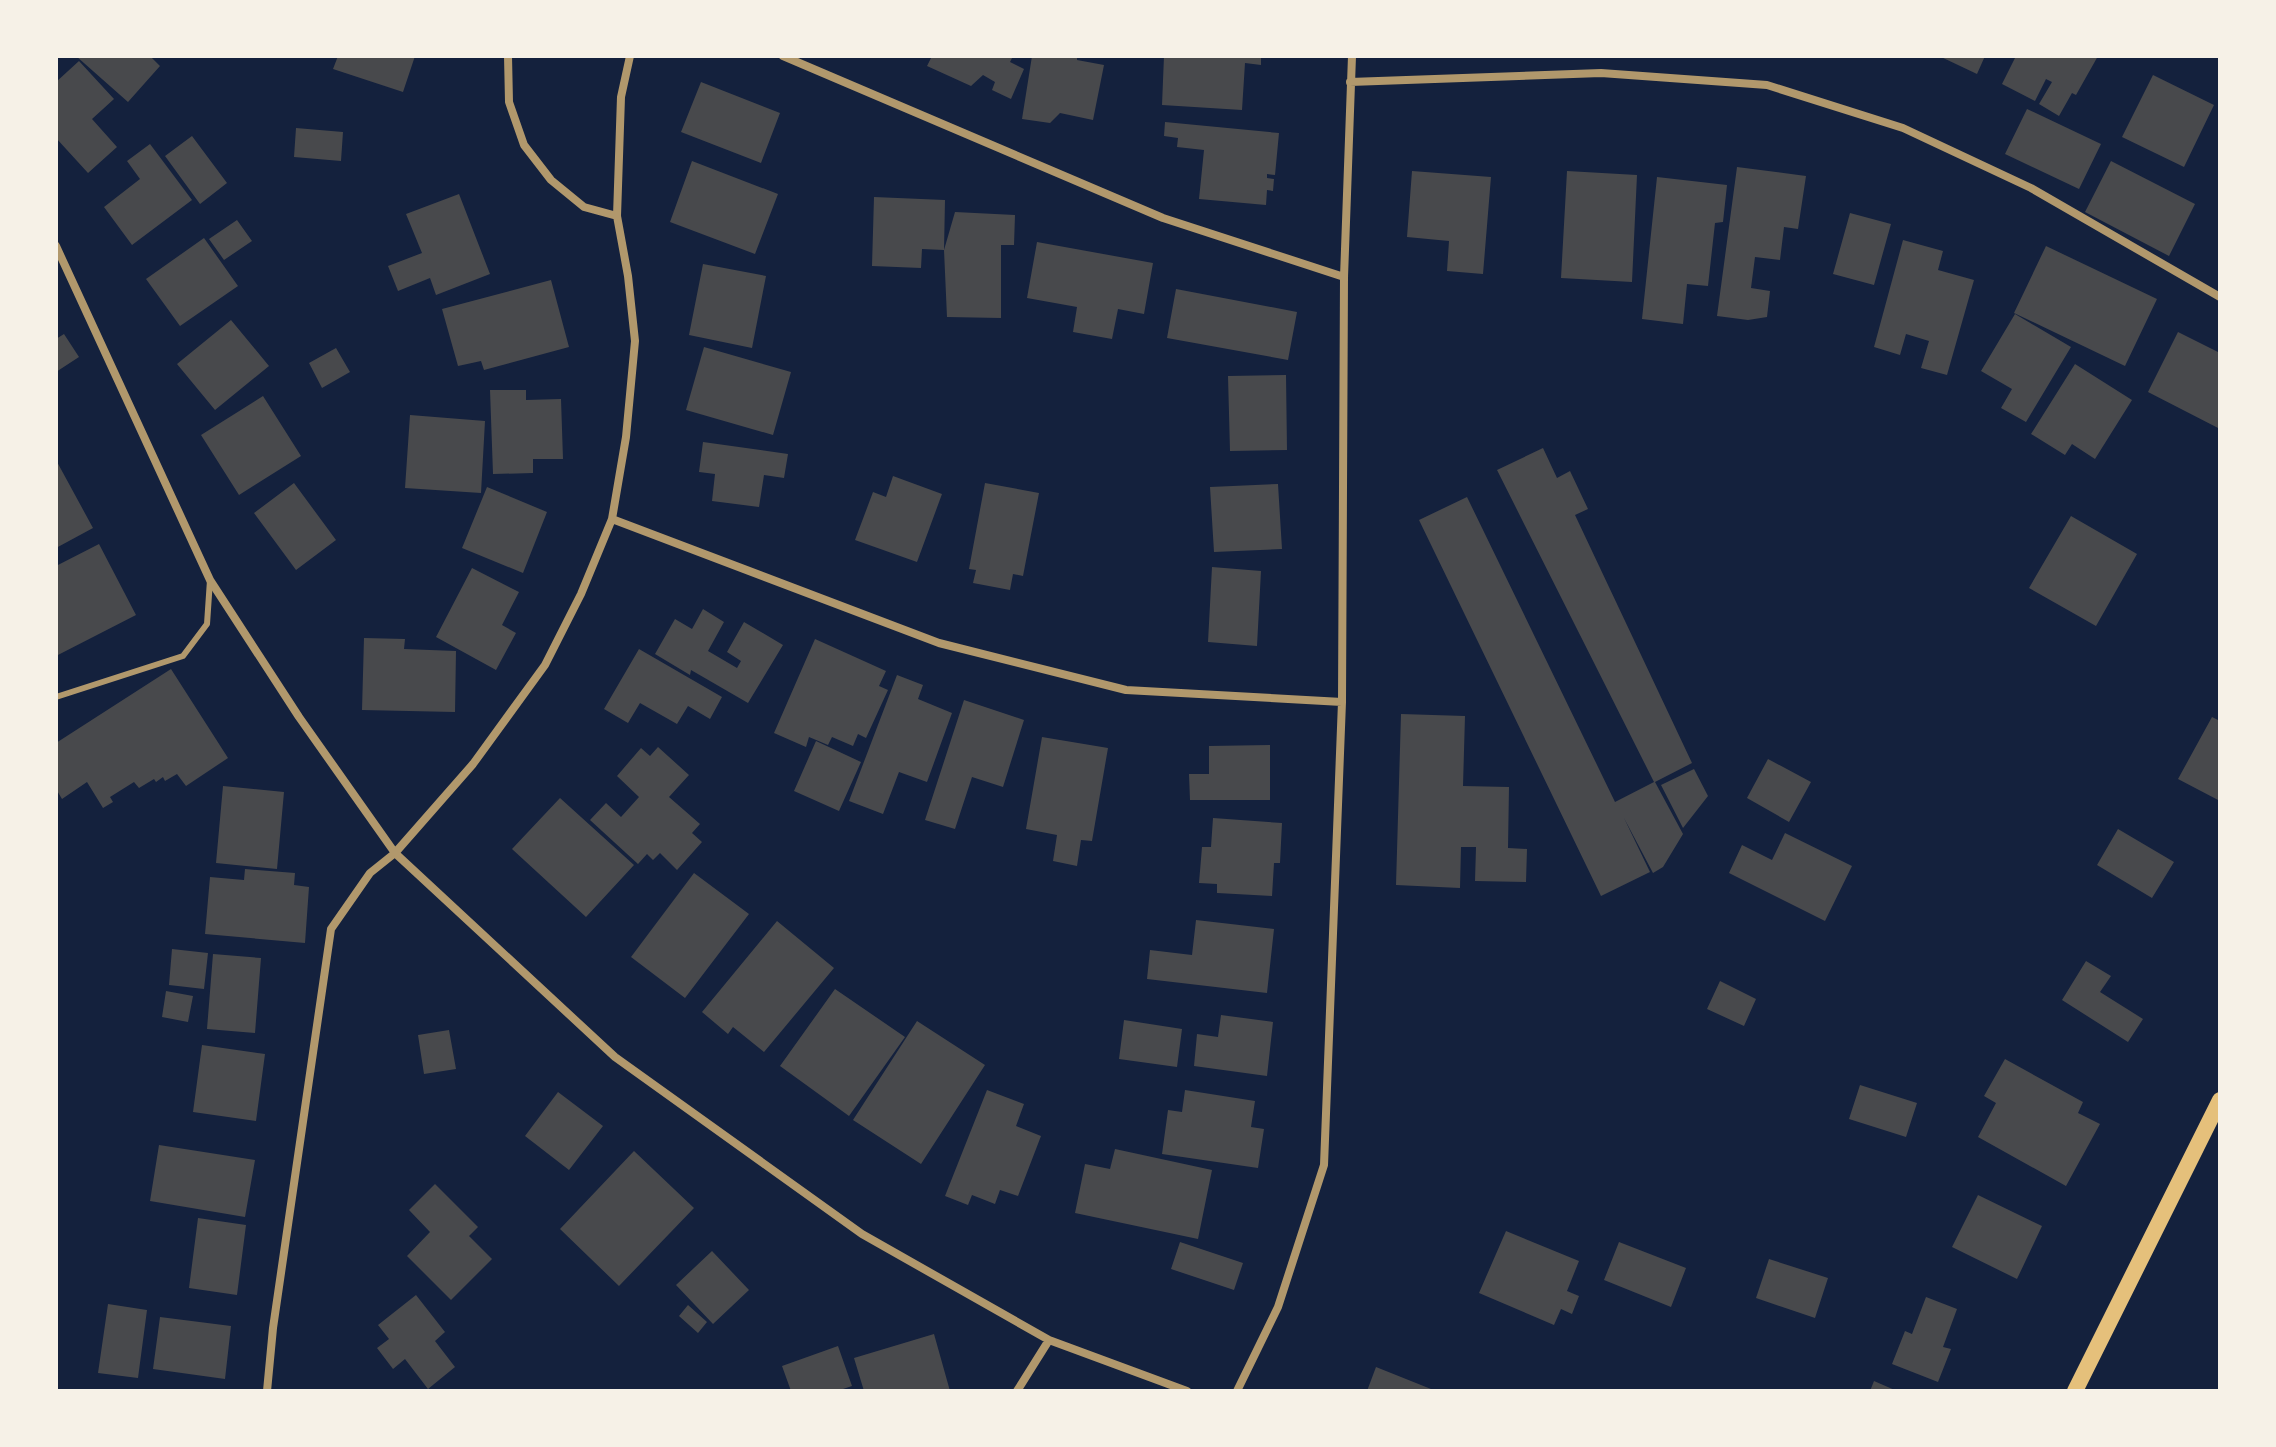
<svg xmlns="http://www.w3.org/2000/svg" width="2276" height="1447" viewBox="0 0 2276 1447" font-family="Poppins,sans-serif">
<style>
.building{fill:#48494c}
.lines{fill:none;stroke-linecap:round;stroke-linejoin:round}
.service{stroke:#b1986c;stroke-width:6}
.minor{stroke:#b1986c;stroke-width:8}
.secondary{stroke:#e5c07b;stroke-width:16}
</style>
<rect width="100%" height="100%" fill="#14213d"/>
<!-- building -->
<path class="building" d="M76,56H150L160,66L128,102Z
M338,56H415L403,92L333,69Z
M932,56H1013L1010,62L1024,69L1011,99L992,90L995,82L983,75L971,86L927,66Z
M1032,56H1077V60L1104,65L1093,120L1060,113L1050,123L1022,119Z
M1164,56H1261V65L1245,63L1242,110L1162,105Z
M1939,56H1985L1977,74Z
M2016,56H2098L2076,95L2072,93L2059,116L2039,104L2052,82L2046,79L2035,101L2002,84Z
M79,61L114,99L92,119L117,147L88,173L56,138V82Z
M2153,75L2214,105L2184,167L2122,137Z
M701,82L780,113L761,163L681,132Z
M2027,109L2101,144L2079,189L2005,154Z
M1165,122L1279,133L1275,175L1267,174V178L1274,179L1273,191L1267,190L1266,205L1199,199L1204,150L1177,147L1178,138L1164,136Z
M296,128L343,132L341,161L294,157Z
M192,136L227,183L200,204L165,156Z
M150,144L192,200L132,245L104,207L140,179L127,161Z
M692,161L778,194L755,254L670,222Z
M2111,161L2195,204L2169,256L2085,212Z
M1737,167L1806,176L1798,229L1784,227L1780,260L1755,257L1751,288L1770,291L1767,317L1748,320L1717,316Z
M1412,171L1491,177L1483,274L1447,271L1449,241L1407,237Z
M1567,171L1637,175L1632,282L1561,278Z
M1657,177L1727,185L1723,222L1715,223L1708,286L1687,284L1683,324L1642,319Z
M459,194L490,274L436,295L430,278L398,291L388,266L422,253L406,214Z
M874,197L945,200L944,250L922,249L921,268L872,266Z
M955,212L1015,215L1014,245H1001V318L947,317L944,250Z
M1850,213L1891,224L1874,285L1833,274Z
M237,220L252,241L224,260L209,239Z
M204,238L238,286L180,326L146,279Z
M1903,240L1943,251L1938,270L1974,280L1947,375L1921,368L1929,341L1906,334L1900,355L1874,347Z
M1037,242L1153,263L1144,314L1118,309L1112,339L1073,332L1077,307L1027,298Z
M2046,246L2157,299L2125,366L2014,313Z
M703,264L766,276L752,348L689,335Z
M551,280L569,347L484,370L481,361L458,366L442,309Z
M1176,289L1297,312L1288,360L1167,338Z
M2015,314L2071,347L2026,422L2001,408L2012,389L1981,371Z
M231,320L269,366L215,410L177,364Z
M2178,332L2220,353V429L2148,392Z
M64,334L79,357L56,372V339Z
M704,347L791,372L773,435L686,410Z
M336,348L350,372L322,388L309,363Z
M2075,364L2132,400L2095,459L2072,444L2065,455L2031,434Z
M1286,375L1287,450L1230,451L1228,376Z
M490,390H526V400L561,399L563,459H533V473L493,474Z
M263,396L301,456L239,495L201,435Z
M410,415L485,421L481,493L405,488Z
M703,442L788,454L784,478L764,475L759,507L712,501L715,474L699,472Z
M1543,448L1557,478L1570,471L1588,509L1575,515L1692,763L1655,782L1683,834L1663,867L1653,873L1624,818L1650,872L1601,896L1419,520L1467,497L1615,802L1654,782L1497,470Z
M56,460L93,528L56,548Z
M893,476L942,494L917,562L855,540L873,492L886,497Z
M294,483L336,540L296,570L254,513Z
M985,483L1039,493L1023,576L1013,574L1010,590L973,583L976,570L969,569Z
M1278,484L1282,549L1214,552L1210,487Z
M487,487L547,512L523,573L462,548Z
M2071,516L2137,554L2096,626L2029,588Z
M99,544L136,615L56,656V566Z
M1212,567L1261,571L1257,646L1208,642Z
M472,568L519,592L502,625L516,633L496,670L436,637Z
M703,609L724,622L708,651L737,668L741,661L727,652L744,622L783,645L748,703L691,670L690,675L655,654L675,619L692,629Z
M364,638L405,639L404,649L456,651L455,712L362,710Z
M815,639L886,671L879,686L888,690L866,738L858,734L853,746L832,737L828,745L809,737L806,747L774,733Z
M639,649L722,697L710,719L688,706L677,724L640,703L628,723L604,709Z
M171,669L228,758L186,786L177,774L165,781L163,777L156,782L154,779L139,788L134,782L110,797L113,802L103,808L87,782L62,799L56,789V743Z
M897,675L923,685L918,699L952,713L927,782L899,772L883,814L849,801Z
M964,700L1024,720L1003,787L972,777L955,829L925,820Z
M1401,714L1465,716L1463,786L1509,787L1508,848L1527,849L1526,882L1475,881L1476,847H1461L1460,888L1396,885Z
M2212,717L2220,721V801L2178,779Z
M1042,737L1108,748L1092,841L1081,840L1077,866L1053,861L1057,835L1026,829Z
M816,741L861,762L839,811L794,791Z
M1270,745V800H1190L1189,774H1209V746Z
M658,747L689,775L669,797L700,824L692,833L702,842L677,870L660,853L653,860L647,854L638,864L590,820L606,803L621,817L639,797L617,776L641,748L650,756Z
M1768,759L1811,782L1789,822L1747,798Z
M1694,769L1708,796L1683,828L1661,785Z
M223,786L284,792L277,869L216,863Z
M560,798L634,865L586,917L512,849Z
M1213,818L1282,823L1280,863H1274L1272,896L1217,893V884L1199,883L1202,847H1211Z
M2118,829L2174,862L2152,898L2097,865Z
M1785,833L1852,866L1825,921L1729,873L1742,845L1772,860Z
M245,869L295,873L294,885L309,887L305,943L205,934L210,877L244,880Z
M694,873L749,914L685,998L631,957Z
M1196,920L1274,929L1267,993L1147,979L1150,950L1192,955Z
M777,921L834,968L764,1052L733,1027L728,1034L702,1012Z
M172,949L208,953L204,989L169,985Z
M213,954L261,958L255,1033L207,1029Z
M2086,961L2111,976L2100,992L2143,1019L2128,1042L2062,1000Z
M1720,981L1756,999L1744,1026L1707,1009Z
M835,989L905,1037L849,1116L780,1066Z
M166,991L193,996L188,1022L162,1017Z
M1221,1015L1273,1022L1267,1076L1194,1066L1197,1034L1218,1037Z
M1124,1020L1182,1029L1177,1067L1119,1059Z
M917,1021L985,1065L921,1164L853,1120Z
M449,1030L456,1069L424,1074L418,1035Z
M202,1045L265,1054L256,1121L193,1112Z
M2005,1059L2083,1102L2078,1113L2100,1124L2066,1186L1978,1137L1996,1103L1984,1096Z
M1860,1085L1917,1103L1906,1137L1849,1119Z
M987,1090L1024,1104L1016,1126L1041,1136L1018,1196L1000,1190L995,1204L972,1195L968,1205L945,1196Z
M1185,1090L1255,1101L1251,1127L1264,1129L1258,1168L1162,1154L1168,1110L1182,1112Z
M558,1092L603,1126L569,1170L525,1136Z
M159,1145L255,1160L245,1217L150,1201Z
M1115,1149L1212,1170L1198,1239L1075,1213L1085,1164L1110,1169Z
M634,1151L694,1208L619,1286L560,1229Z
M435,1184L478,1227L469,1236L492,1259L451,1300L407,1256L430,1232L409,1210Z
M1978,1195L2042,1226L2017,1279L1952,1247Z
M198,1218L246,1225L237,1295L189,1288Z
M1506,1231L1579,1261L1567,1291L1579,1296L1572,1314L1561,1309L1554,1325L1479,1293Z
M1180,1242L1243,1263L1234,1290L1171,1269Z
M1619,1242L1686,1268L1671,1307L1604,1280Z
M712,1251L749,1290L713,1324L676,1285Z
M1769,1259L1828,1278L1815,1318L1756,1298Z
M416,1295L445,1332L435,1341L455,1367L428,1389L405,1359L393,1369L377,1348L389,1339L378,1325Z
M1926,1297L1957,1309L1943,1347L1951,1349L1938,1382L1892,1364L1905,1331L1912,1334Z
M108,1304L147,1310L138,1378L98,1373Z
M688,1305L707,1322L698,1333L679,1316Z
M160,1317L231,1326L225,1379L153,1369Z
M934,1334L950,1391H864L854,1358Z
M838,1346L852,1386L837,1391H791L782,1366Z
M1376,1367L1436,1391H1367Z
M1874,1381L1897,1391H1870Z"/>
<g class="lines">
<!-- service -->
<path class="service" d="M56,697L183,656L207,624L210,580"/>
<!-- minor -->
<path class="minor" d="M508,56L509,102L524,145L551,180L584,207L617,216
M783,56L1163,218L1344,277
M1350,82L1601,73L1767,85L1903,128L2031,188L2220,297
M56,246L210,580L299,717L395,853L615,1057L862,1234L1049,1340L1187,1391
M612,519L939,643L1126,690L1342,702
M267,1391L273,1328L331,929L370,873L395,853L473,764L545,665L581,594L612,519L626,437L635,341L628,276L617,216L621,97L630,56
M1017,1391L1049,1340
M1237,1391L1278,1307L1324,1165L1342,702L1344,277L1352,56"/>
<!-- secondary -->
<path class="secondary" d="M2075,1391L2220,1100"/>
</g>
<!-- border -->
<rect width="2276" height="1447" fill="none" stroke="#f6f1e7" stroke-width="116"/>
</svg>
